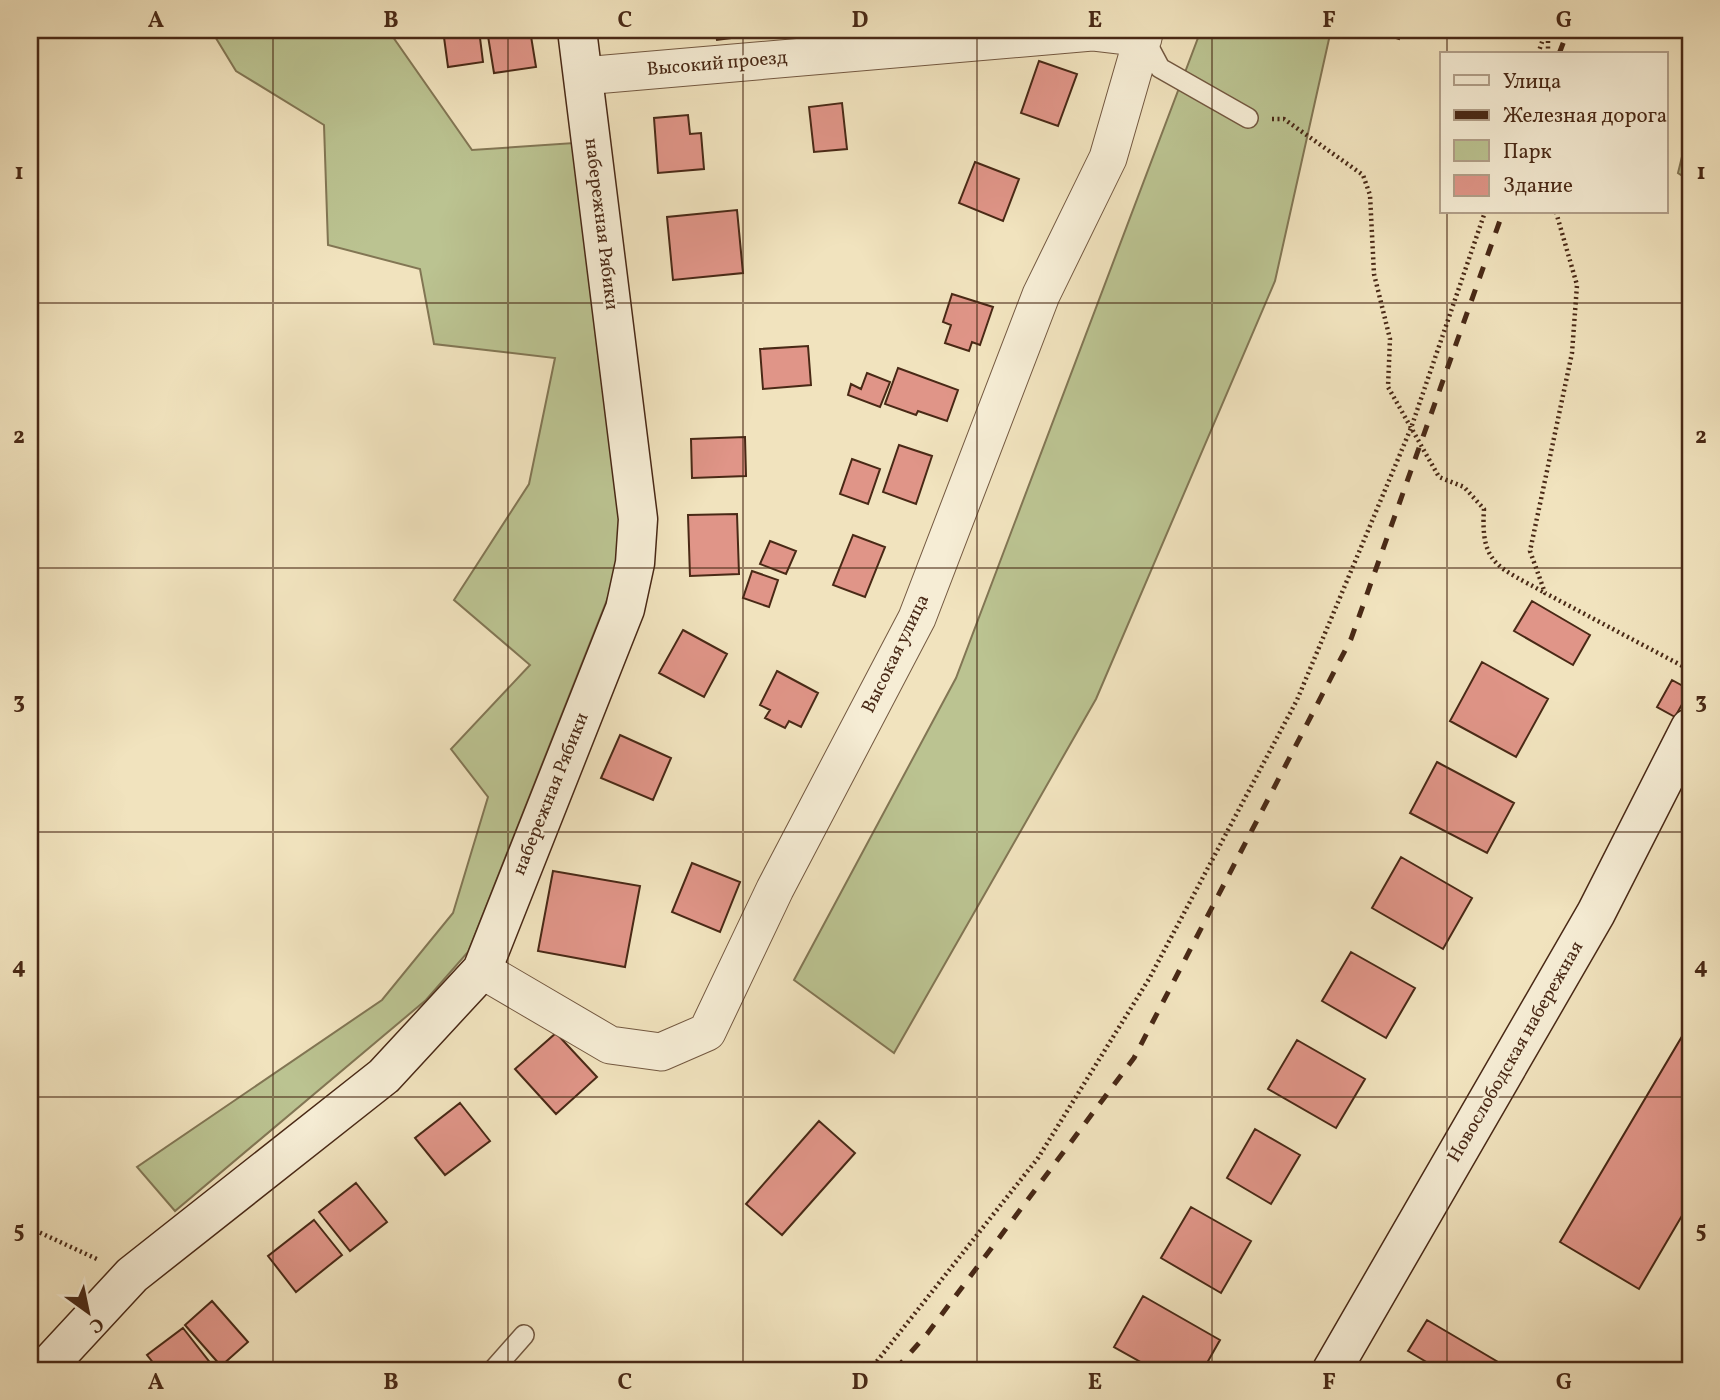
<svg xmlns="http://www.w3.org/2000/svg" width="1720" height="1400" viewBox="0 0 1720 1400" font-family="Vollkorn,serif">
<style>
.green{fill:#bbc391;stroke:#827654;stroke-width:2}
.building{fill:#e09588;stroke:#492916;stroke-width:2}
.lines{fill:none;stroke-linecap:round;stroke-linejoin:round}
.lane-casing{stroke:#735840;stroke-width:22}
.street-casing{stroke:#735840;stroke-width:39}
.secondary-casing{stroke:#492916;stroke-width:41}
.path{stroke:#492916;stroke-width:4.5;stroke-dasharray:2 3.5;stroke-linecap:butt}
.lane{stroke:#f6edd5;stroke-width:19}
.street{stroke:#f6edd5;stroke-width:37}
.secondary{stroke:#f6edd5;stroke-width:38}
.rail{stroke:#492916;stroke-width:5;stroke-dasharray:12 12;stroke-linecap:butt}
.grid{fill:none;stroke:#492916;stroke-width:2;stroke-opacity:0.55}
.labels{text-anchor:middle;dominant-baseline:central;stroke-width:5;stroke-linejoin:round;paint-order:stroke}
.street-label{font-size:19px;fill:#492916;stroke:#f6edd5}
.neatline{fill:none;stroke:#492916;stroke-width:2.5}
.grid-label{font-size:23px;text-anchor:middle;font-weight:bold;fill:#492916}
</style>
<rect width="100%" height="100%" fill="#f1e3be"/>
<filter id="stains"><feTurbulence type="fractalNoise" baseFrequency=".00286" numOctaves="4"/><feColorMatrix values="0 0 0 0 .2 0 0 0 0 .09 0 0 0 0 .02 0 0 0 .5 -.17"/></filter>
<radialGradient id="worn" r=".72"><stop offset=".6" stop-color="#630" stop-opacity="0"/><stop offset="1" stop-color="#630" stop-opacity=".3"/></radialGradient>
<!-- green -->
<path class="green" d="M211,30H388L472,150L574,143L623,508L614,582L468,952L426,1000L175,1211L137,1167L382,1000L453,913L488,797L451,749L530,665L454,600L529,484L555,358L434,344L420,269L328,245L324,125L236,71Z
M1201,30H1331L1275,281L1096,699L894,1053L794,980L956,678Z
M1690,124V181L1678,173Z"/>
<!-- building -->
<path class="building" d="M443,30H479L483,62L448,67Z
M487,30H530L536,67L494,73Z
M715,30H747L748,36L717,40Z
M1371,30H1402L1399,39Z
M1039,61L1077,74L1058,126L1021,113Z
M842,103L847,149L814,152L809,107Z
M688,115L690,134L701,133L704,169L658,173L654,118Z
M975,162L1019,179L1003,221L959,203Z
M737,210L743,273L673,280L667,217Z
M952,294L993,307L980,345L972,342L969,351L945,343L951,325L943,322Z
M808,346L811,385L763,389L760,349Z
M898,368L958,390L947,421L918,411L916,415L885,404Z
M867,373L890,382L880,407L848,395L851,384L861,389Z
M745,437L746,476L692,478L691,439Z
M899,445L932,456L916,504L883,492Z
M852,459L880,469L868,504L840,494Z
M737,514L739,574L690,576L688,515Z
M853,535L885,547L865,597L833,585Z
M770,541L796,551L786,574L760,564Z
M752,571L778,580L769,607L743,598Z
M1532,601L1590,635L1573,665L1514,631Z
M683,630L727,654L704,697L659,673Z
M1482,662L1548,699L1516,757L1450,721Z
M777,671L818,693L801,727L789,721L785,728L765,718L770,710L760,705Z
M1672,680L1690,690L1675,717L1657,707Z
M620,735L671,758L653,800L601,778Z
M1437,762L1514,803L1487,853L1410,813Z
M1401,857L1472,898L1443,949L1372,908Z
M692,863L740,882L720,932L672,912Z
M553,871L640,886L625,967L538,951Z
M1351,952L1415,988L1386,1038L1322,1001Z
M1690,1023V1202L1639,1289L1560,1242Z
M556,1033L597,1077L556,1114L515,1069Z
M1297,1040L1365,1079L1336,1128L1268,1089Z
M460,1103L490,1141L445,1175L415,1138Z
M819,1121L855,1153L782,1235L746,1204Z
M1255,1129L1300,1155L1271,1204L1227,1178Z
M356,1183L387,1222L350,1251L319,1212Z
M1191,1207L1251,1241L1221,1293L1161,1258Z
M314,1220L342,1255L296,1292L268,1256Z
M1143,1296L1220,1340L1203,1370H1155L1114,1347Z
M212,1301L248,1342L221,1366L185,1325Z
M1427,1320L1510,1369L1440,1370L1408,1351Z
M183,1328L215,1369L214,1370H159L147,1355Z"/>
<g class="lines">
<defs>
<path id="lane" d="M1144,38L1160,68L1248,118
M493,1370L524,1335"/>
<path id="street" d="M583,76L1092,32L1143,38
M482,970L610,1045L661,1052L707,1032L775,889L917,618L1041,295L1108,158L1145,30"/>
<path id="secondary" d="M44,1370L132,1275L384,1076L482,970L625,609L635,563L638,519L577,30
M1332,1370L1596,913L1690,728"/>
</defs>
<!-- lane casing -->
<use href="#lane" class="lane-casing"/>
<!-- street casing -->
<use href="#street" class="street-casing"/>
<!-- secondary casing -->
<use href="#secondary" class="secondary-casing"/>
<!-- path -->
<path class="path" d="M1548,30V54
M1538,54L1546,30
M1272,119H1284L1363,175L1370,195L1374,274L1390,339L1388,387L1439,477L1464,487L1484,509C1480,566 1500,567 1545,593
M1556,212L1577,285L1572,353L1530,551L1545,593L1690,670
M30,1228L99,1260
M870,1370L1038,1158L1149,979L1297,700L1411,428L1485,212"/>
<!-- lane -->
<use href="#lane" class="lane"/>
<!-- street -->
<use href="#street" class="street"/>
<!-- secondary -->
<use href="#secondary" class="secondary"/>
<!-- rail -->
<path class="rail" d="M1559,54L1568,30
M895,1370L927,1334L1134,1058L1351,639L1503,212"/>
</g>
<!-- grid -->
<path class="grid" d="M273,30V1370M508,30V1370M743,30V1370M977,30V1370M1212,30V1370M1447,30V54M1447,212V1370M30,303H1690M30,568H1690M30,832H1690M30,1097H1690"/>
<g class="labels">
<!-- street labels -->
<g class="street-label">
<text transform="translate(717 64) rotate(-5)">Высокий проезд</text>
<text transform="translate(601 224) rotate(83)">набережная Рябики</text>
<text transform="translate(896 654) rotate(-64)">Высокая улица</text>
<text transform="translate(551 794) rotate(-68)">набережная Рябики</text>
<text transform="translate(1516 1052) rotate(-60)">Новослободская набережная</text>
</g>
</g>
<!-- margin -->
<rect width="1720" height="1400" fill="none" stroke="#f1e3be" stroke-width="77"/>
<!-- legend -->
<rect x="1440" y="52" width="228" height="161" fill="#f6edd5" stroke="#b19f89" stroke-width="2"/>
<rect x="1454" y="75" width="35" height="10" fill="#f6edd5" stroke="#b19f89" stroke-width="2"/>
<text x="1503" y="88" font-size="21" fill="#492916">Улица</text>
<rect x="1454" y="110" width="35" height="10" fill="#492916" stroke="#b19f89" stroke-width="2"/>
<text x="1503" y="122" font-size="21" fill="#492916">Железная дорога</text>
<rect x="1454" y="140" width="35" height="21" fill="#bbc391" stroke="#b19f89" stroke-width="2"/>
<text x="1503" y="158" font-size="21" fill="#492916">Парк</text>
<rect x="1454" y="175" width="35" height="21" fill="#e09588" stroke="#b19f89" stroke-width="2"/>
<text x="1503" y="192" font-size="21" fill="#492916">Здание</text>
<!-- north arrow -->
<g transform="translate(88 1312) rotate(147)" stroke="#f6edd5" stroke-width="5" paint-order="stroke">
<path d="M0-5L12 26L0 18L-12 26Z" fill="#492916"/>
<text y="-10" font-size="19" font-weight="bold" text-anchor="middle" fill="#492916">С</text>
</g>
<rect x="38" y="38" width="1644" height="1324" class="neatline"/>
<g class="grid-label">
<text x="156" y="27">A</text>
<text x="391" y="27">B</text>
<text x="625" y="27">C</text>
<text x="860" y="27">D</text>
<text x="1095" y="27">E</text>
<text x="1329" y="27">F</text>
<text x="1564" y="27">G</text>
<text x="19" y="179">1</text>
<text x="1701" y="179">1</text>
<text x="19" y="443">2</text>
<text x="1701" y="443">2</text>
<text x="19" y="708">3</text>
<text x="1701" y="708">3</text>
<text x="19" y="973">4</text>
<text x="1701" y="973">4</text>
<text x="19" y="1237">5</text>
<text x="1701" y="1237">5</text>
<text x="156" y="1389">A</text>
<text x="391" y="1389">B</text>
<text x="625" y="1389">C</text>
<text x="860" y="1389">D</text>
<text x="1095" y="1389">E</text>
<text x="1329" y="1389">F</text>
<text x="1564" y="1389">G</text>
</g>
<rect width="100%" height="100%" filter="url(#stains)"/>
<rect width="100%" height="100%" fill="url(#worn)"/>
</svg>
